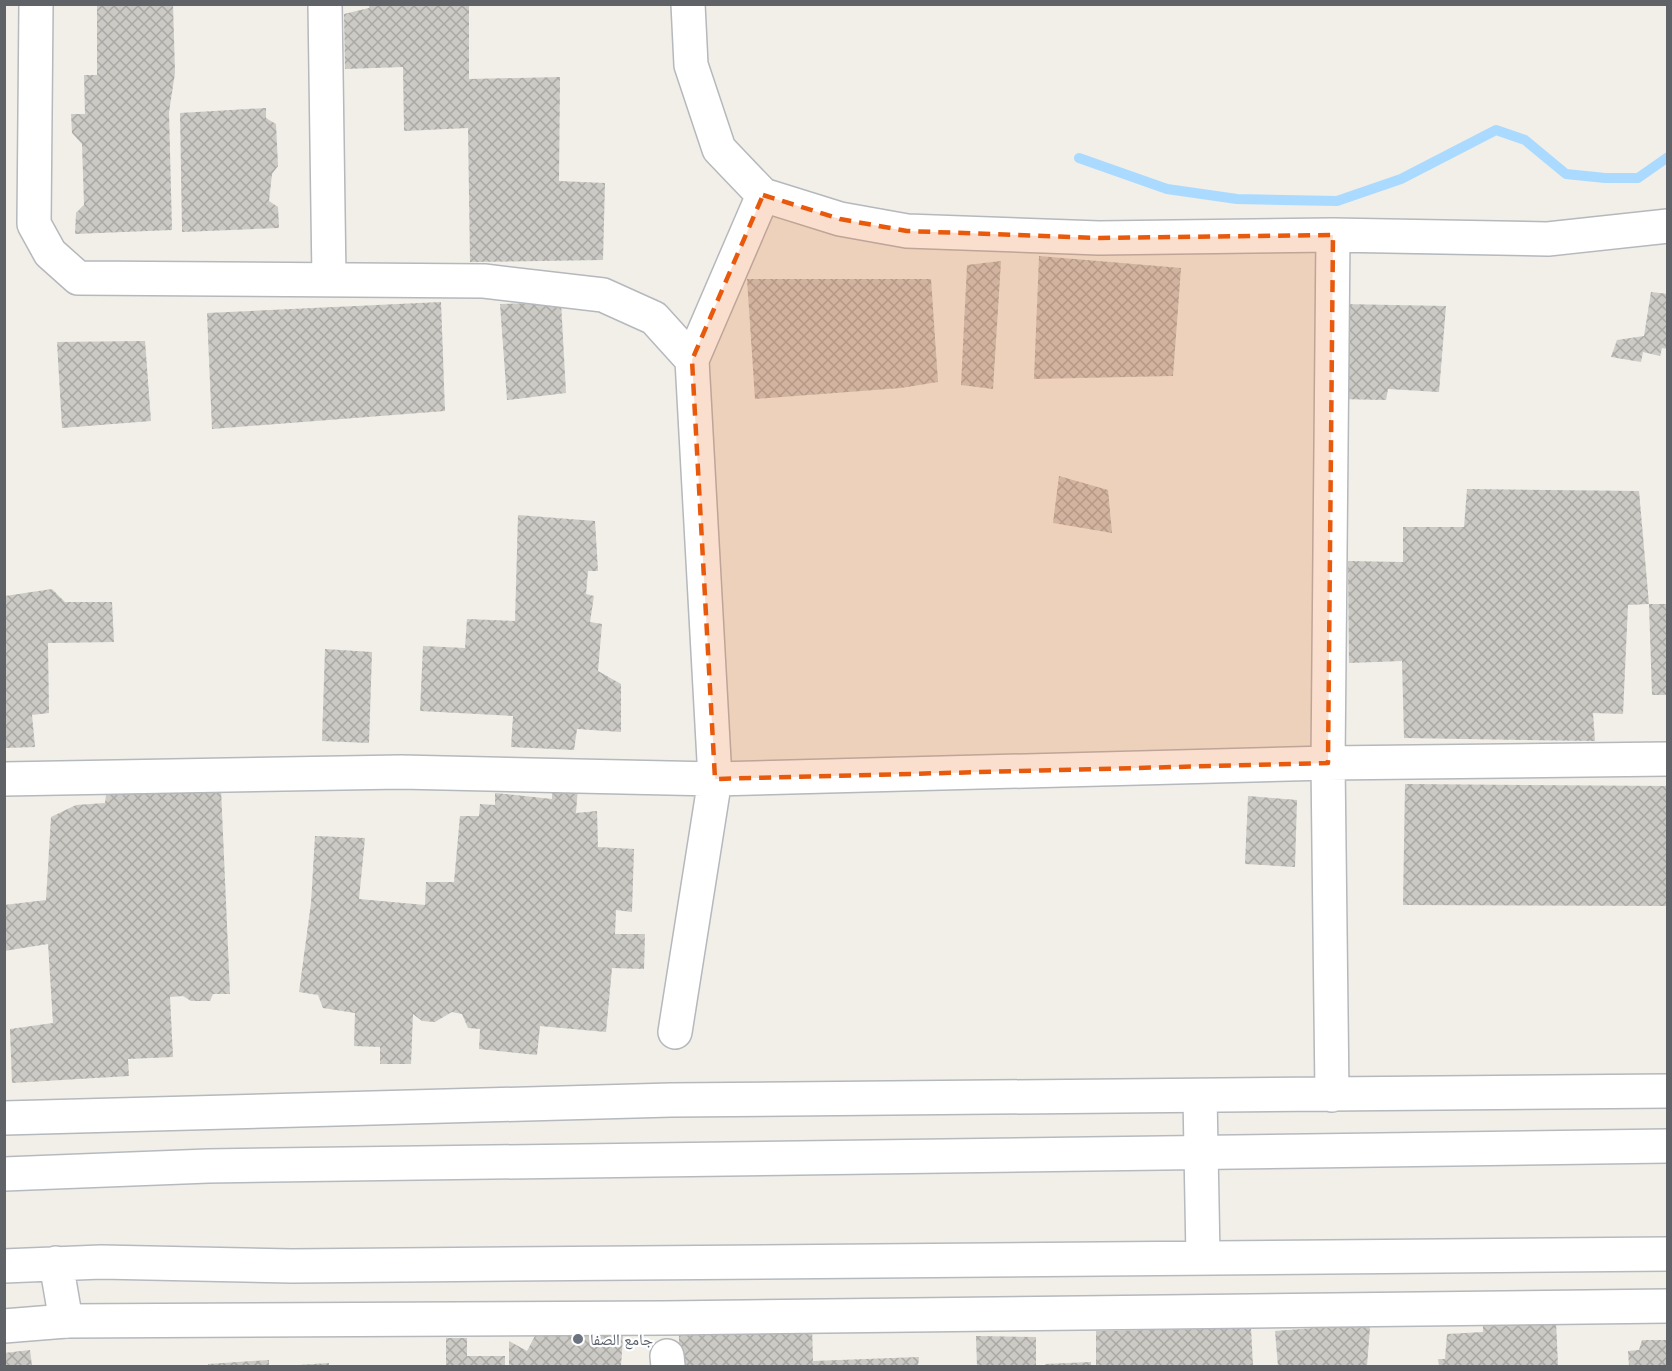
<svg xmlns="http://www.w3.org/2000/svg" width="1672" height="1371" viewBox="0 0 1672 1371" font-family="Montserrat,'Noto Naskh Arabic',sans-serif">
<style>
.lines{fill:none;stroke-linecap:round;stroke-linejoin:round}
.stream{stroke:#aadaff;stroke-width:10}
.building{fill:url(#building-cross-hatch)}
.minor-casing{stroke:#b5b8bc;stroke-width:36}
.secondary-casing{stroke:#b6babf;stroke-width:36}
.minor{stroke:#fff;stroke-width:33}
.secondary{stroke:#fff;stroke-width:33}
.marked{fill:#e8590c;fill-opacity:0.2;stroke:#e8590c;stroke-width:4.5;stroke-dasharray:12 8;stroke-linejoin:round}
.worship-dot{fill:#6b7280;stroke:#fff;stroke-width:2}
.labels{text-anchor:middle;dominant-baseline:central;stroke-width:4.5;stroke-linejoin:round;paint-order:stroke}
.worship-label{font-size:16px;fill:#5b616d;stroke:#fff;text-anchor:start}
</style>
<defs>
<pattern id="building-cross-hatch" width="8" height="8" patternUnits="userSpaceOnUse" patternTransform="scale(1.5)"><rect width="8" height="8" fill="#cccac5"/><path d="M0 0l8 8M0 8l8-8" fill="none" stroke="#a9a8a4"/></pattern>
</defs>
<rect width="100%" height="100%" fill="#f1efe8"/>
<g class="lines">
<!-- stream -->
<path class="stream" d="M1079,158L1167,189L1237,199L1337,201L1401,179L1496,130L1525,140L1566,174L1605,178H1638L1668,157"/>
</g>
<!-- building -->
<path class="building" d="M97,4H173L175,73L169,112L172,230L75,234L76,213L84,205L82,144L72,133L71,114H85L84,75H97Z
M369,4H469V79L560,77L559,181L605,183L603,260L470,262L468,128L404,131L403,67L345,69L344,14L369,8Z
M266,108V118L276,124L278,166L272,174L269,201L278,207L279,228L182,232L180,113Z
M1039,256L1181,268L1173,376L1034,379Z
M1001,261L993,389L961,385L967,265Z
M747,279H931L938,382L901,388L755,399Z
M1651,292L1668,294V349L1662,348L1660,356L1643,352L1641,362L1611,357L1617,340L1644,336Z
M441,302L445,411L212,429L207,313Z
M561,302L566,393L507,400L500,304Z
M1341,304L1446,306L1439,392L1388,389L1386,400L1337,399Z
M145,341L151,421L62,428L57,342Z
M1059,476L1108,490L1112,533L1053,523Z
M1467,489L1639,491L1649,604L1628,605L1623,714L1593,713L1595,741L1404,738L1402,661L1349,663L1348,561L1403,562V527H1464Z
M518,515L595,521L598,571H588L586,594L594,596L590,622L602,624L598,671L621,684V732L577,729L574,750L511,747L513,716L420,711L423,646L465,648L467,619L515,621Z
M52,589L65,602H112L114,642L48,643L49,713L32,715L35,747L5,748V596Z
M1649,604H1668V695H1652Z
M325,649L372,652L369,743L322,741Z
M1405,784L1668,786V906L1403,905Z
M552,785L578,786L576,813L597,811L598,847L634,849L632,912L616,910L615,934H645L644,969L612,968L606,1032L540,1026L537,1055L479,1049L480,1029L468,1028L462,1014L452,1012L435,1022L422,1021L413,1014L411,1064H380V1047L354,1046L355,1013L323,1008L318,995L299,992L311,903L315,836L365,838L359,899L425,905L426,882H454L460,816H479L480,804L495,805V793L552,799Z
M221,789L230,994H213L210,1001H191L183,996L170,997L173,1057L128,1059L129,1076L12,1083L10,1029L53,1023L48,944L4,951V905L46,900L51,817L76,805L105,803L106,795Z
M1248,796L1297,800L1295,867L1245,864Z
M1556,1321L1558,1366H1439L1438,1359H1445L1447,1334L1483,1332V1323Z
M812,1327L813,1361L919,1357L918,1366H679V1329Z
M1327,1327H1370L1367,1366H1278L1275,1331Z
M1251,1328L1253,1366H1096V1331Z
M613,1330L623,1336L621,1366H509V1341L527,1351L537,1332Z
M976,1336L1036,1337V1366H977Z
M446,1338H467V1356H505V1366H446Z
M1642,1340H1668V1366H1629L1628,1351L1639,1350Z
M30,1350L32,1366H4V1353Z
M269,1360V1366H208V1364Z
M1091,1362V1366H1045V1364Z
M329,1363V1366H298V1365Z"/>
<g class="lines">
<defs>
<path id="minor" d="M36,4L34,224L50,253L78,278L484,281L603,295L654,318L692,360
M325,4L329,279
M688,4L691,65L719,149L763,195L840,219L907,231L1099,238L1333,235L1548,239L1668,226
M4,779L401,772L715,779L1328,763L1668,759
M675,1032L715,779L692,360L763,195
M1332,1095L1328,763L1333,235
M4,1118L671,1100L1668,1091
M4,1326L66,1321L665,1318L1668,1306
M667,1356L668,1366"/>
<path id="secondary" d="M1200,1096L1203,1257
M4,1174L208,1166L1668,1146
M56,1263L66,1321
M4,1266L101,1262L292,1266L1668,1254"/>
</defs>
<!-- minor casing -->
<use href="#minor" class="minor-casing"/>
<!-- secondary casing -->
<use href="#secondary" class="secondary-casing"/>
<!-- minor -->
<use href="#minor" class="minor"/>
<!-- secondary -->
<use href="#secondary" class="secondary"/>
</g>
<!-- marked area -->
<path class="marked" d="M763,195L840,219L907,231L1099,238L1333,235L1328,763L715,779L692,360Z"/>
<!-- markers -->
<circle class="worship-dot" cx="578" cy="1339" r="6"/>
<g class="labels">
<!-- worship labels -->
<g class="worship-label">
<text x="590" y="1339">جامع الصفا</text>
</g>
</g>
<!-- border -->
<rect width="1672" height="1371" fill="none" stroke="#5f6368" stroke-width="12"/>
</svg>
